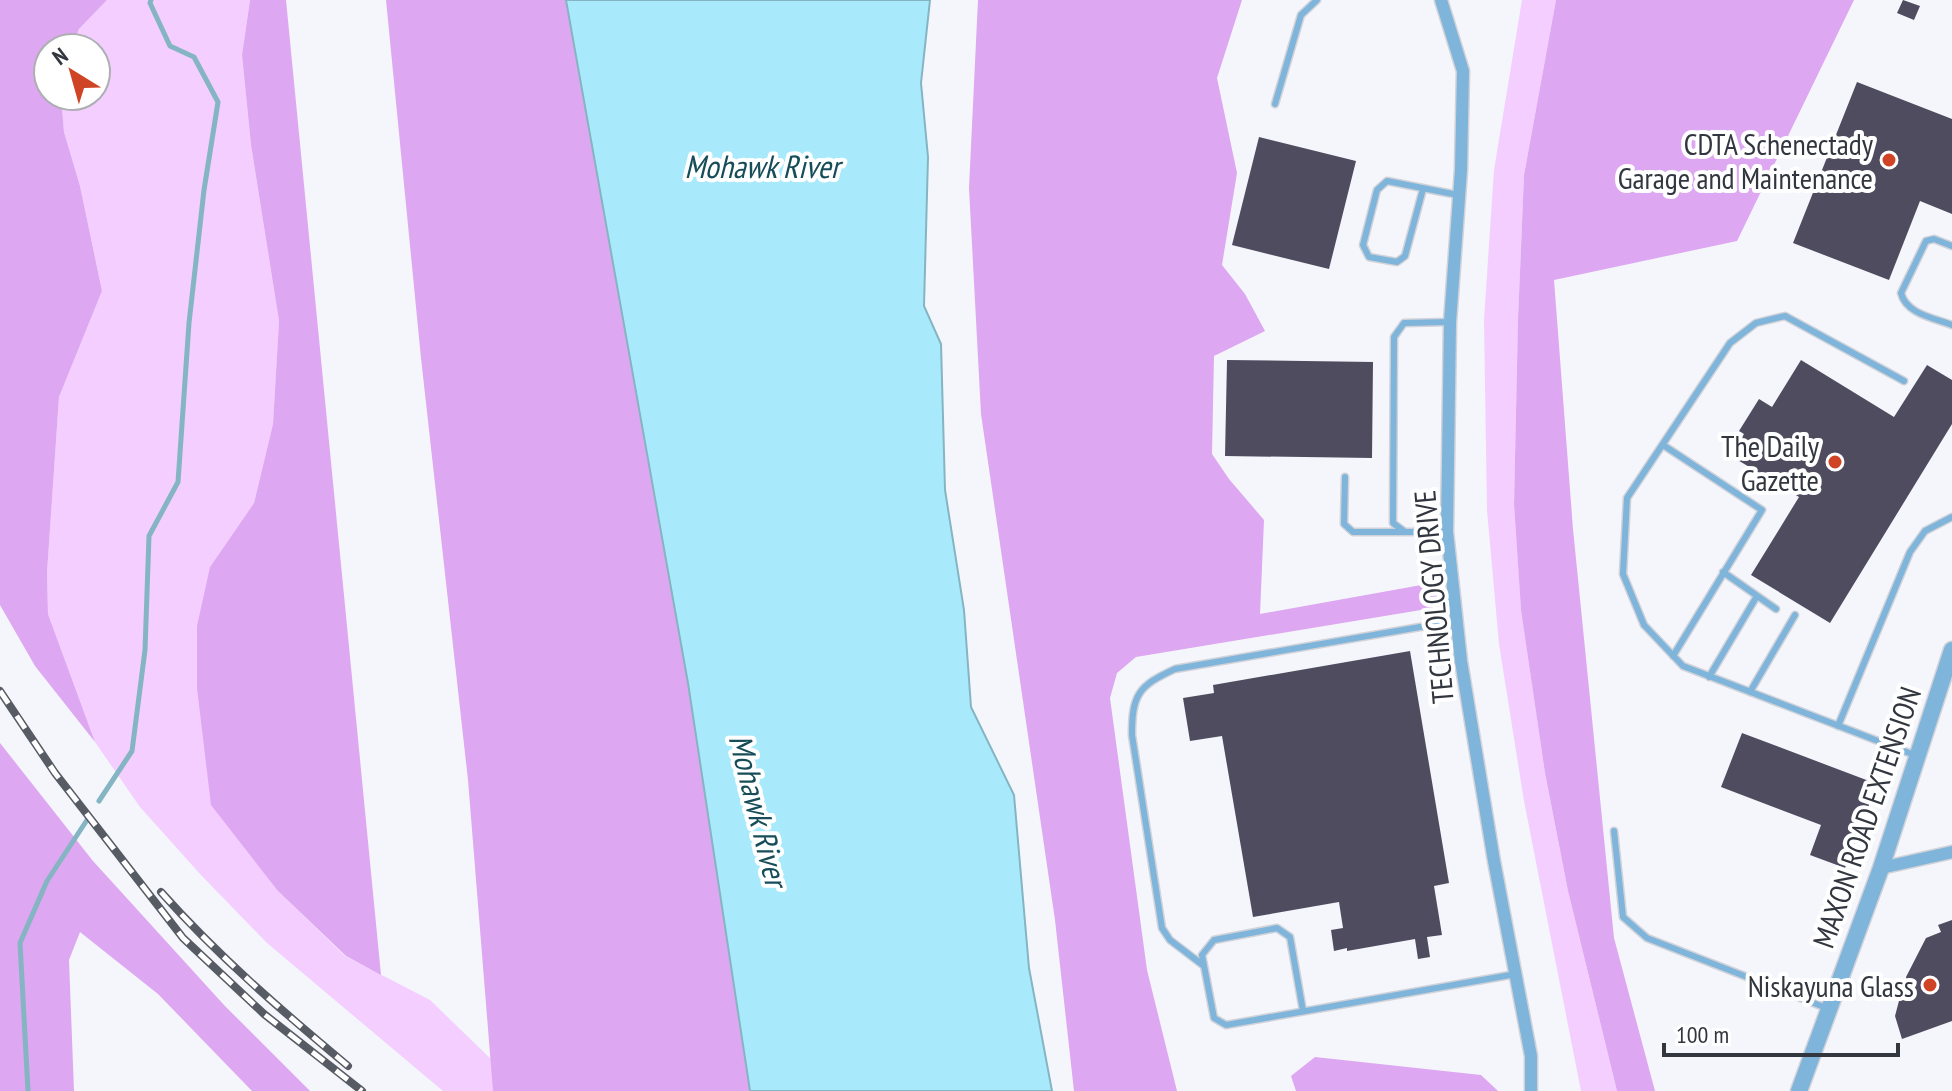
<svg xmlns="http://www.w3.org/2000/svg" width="1952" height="1091" viewBox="0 0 1952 1091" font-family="'PT Sans Narrow',sans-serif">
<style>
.green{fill:#f3ceff}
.forest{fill:#dea7f1}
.water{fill:#a8eafb;stroke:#85b4c3;stroke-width:2}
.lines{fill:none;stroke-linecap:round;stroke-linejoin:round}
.stream{stroke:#85b4c3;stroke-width:5}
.building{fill:#4f4c60}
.service-casing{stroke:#d1d3d9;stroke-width:9}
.minor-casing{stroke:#d1d3d9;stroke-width:15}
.tertiary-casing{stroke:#d1d3d9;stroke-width:19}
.service{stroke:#7fb4db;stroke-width:6}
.minor{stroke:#7fb4db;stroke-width:12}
.tertiary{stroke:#7fb4db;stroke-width:16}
.rail-casing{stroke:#575b63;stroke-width:8}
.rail{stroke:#fff;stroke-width:5;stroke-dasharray:15;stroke-linecap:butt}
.poi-dot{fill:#ce4424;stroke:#fff;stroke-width:3}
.labels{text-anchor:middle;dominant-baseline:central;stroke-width:8;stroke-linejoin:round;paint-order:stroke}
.poi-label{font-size:30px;fill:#32363f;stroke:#fff;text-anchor:end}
.street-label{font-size:30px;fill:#32363f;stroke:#fff}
.water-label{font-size:32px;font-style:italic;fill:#174d59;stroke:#fff}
</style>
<rect width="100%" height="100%" fill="#f4f6fb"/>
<!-- green -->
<path class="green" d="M107,0H250L242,55L251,145L279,321L273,424L254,503L210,567L278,891L345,956L430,1000L492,1060L493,1091H443L267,943L201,875L140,807L95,742L48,614L47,573L59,397L102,291L80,186L64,132L61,96H96V48H72L79,29Z
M1522,0H1556L1524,175L1518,320L1514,504L1521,609L1545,773L1568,891L1617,1091H1581L1524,801L1499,644L1487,510L1484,320L1494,170Z"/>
<!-- forest -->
<path class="forest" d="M0,0H107L79,29L72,48H48V96H61L64,132L80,186L102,291L59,397L47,573L48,614L95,742L35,666L0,605Z
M250,0H286L381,975L346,956L278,891L211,805L197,688V626L210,567L254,503L273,424L279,321L251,145L242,55Z
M386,0H566L688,683L750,1091H493L468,780L421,358Z
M978,0H1242L1217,78L1237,173L1222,265L1245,294L1265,331L1214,356L1212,454L1229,479L1264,520L1260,614L1438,582L1445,606L1136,657L1117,673L1110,698L1147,970L1177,1091H1074L1055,920L981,414L969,188Z
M1556,0H1854L1737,241L1554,280L1573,529L1614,938L1655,1091H1617L1568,891L1545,773L1521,610L1514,504L1518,320L1524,175Z
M0,743L93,861L224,1005L310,1091H252L158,994L80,932L69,960L74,1091H0Z
M1315,1057L1481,1075L1498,1091H1296L1291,1076Z"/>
<!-- water -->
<path class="water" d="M566,0H930L921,83L928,157L924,306L941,344L945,490L964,610L971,707L1014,795L1029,968L1052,1091H750L688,683Z"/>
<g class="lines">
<!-- stream -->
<path class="stream" d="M99,801L132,751L145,650L149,536L178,482L189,323L204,190L218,102L194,57L170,46L150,3L151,0
M28,1091L20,943L47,881L87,820"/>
</g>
<!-- building -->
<path class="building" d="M1903,0L1920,6L1914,20L1897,13Z
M1857,82L1952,119V214L1920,201L1889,280L1793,243Z
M1259,137L1356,161L1329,269L1232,245Z
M1227,360L1373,362L1372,458L1225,456Z
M1801,360L1894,417L1927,365L1952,380V424L1830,623L1751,575L1799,497L1731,456L1744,434L1739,431L1759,399L1772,407Z
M1410,651L1449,883L1434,886L1442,935L1427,937L1430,957L1418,959L1415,939L1347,951V948L1334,951L1331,930L1343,928L1339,902L1253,917L1222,736L1190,741L1183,698L1214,693L1213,685Z
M1742,733L1877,784L1845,868L1810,855L1821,825L1721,787Z
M1952,920V1021L1902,1039L1895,1016L1900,997L1910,993L1906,977L1926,938L1941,932L1938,925Z"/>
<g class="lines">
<defs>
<path id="service" d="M1275,104L1301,15L1317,0
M1423,189L1405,256L1397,262L1369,257L1363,245L1377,190L1387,181L1458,195
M1952,246L1934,239L1926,241L1901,293C1906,314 1934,318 1952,325
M1904,381L1785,316L1756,323L1730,343L1627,498L1623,574L1644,625L1683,666L1917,756
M1663,445L1762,510L1673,656
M1345,477L1344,524L1353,532H1405
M1447,532H1405L1393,523L1394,337L1404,323L1449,322
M1723,572L1776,609
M1709,677L1757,596
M1750,692L1795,615
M1838,726L1910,552L1925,531L1952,517
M1614,831L1623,917L1647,938L1829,1009
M1204,966L1170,940L1162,928L1132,735C1132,695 1138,686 1175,669L1455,621
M1303,1011L1290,937L1277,928L1214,940L1202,955L1214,1018L1226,1025L1516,974"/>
<path id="minor" d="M1441,0L1463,71L1461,170L1450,322L1447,532L1461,661L1494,861L1531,1056V1091
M1881,868L1952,852"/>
<path id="tertiary" d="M1799,1091L1881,868L1952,650"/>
</defs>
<!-- service casing -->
<use href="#service" class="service-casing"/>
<!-- minor casing -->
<use href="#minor" class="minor-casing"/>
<!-- tertiary casing -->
<use href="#tertiary" class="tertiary-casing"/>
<!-- service -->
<use href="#service" class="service"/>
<!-- minor -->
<use href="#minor" class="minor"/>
<!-- tertiary -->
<use href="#tertiary" class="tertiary"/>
<defs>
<path id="rail" d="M0,691L55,773L183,938L264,1014L362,1091
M161,892C218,956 282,1011 348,1066"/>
</defs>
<!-- rail casing -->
<use href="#rail" class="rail-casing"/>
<!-- rail -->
<use href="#rail" class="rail"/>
</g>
<!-- markers -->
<g class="poi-dot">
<circle cx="1889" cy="160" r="8"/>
<circle cx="1835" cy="462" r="8"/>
<circle cx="1930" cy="985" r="8"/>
</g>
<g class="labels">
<!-- poi labels -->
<g class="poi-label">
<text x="1873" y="143">CDTA Schenectady<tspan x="1873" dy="34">Garage and Maintenance</tspan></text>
<text x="1819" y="445">The Daily<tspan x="1819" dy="34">Gazette</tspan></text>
<text x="1914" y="985">Niskayuna Glass</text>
</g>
<!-- street labels -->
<g class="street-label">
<text transform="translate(1433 597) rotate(-95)">TECHNOLOGY DRIVE</text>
<text transform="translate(1866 817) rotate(-71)">MAXON ROAD EXTENSION</text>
</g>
<!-- water labels -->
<g class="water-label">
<text x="762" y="166">Mohawk River</text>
<text transform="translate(759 810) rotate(76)">Mohawk River</text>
</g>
</g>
<!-- north arrow -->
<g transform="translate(72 72) rotate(323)"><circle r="38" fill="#ffffff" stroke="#adafb2" stroke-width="2"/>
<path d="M0-6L14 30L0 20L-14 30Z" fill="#ce4424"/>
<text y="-12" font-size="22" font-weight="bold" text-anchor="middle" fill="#32363f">N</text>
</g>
<!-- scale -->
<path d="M1664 1043v12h234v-12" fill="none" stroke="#32363f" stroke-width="4"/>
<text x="1676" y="1043" font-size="24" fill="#32363f" stroke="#ffffff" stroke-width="6" paint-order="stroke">100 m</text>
</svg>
